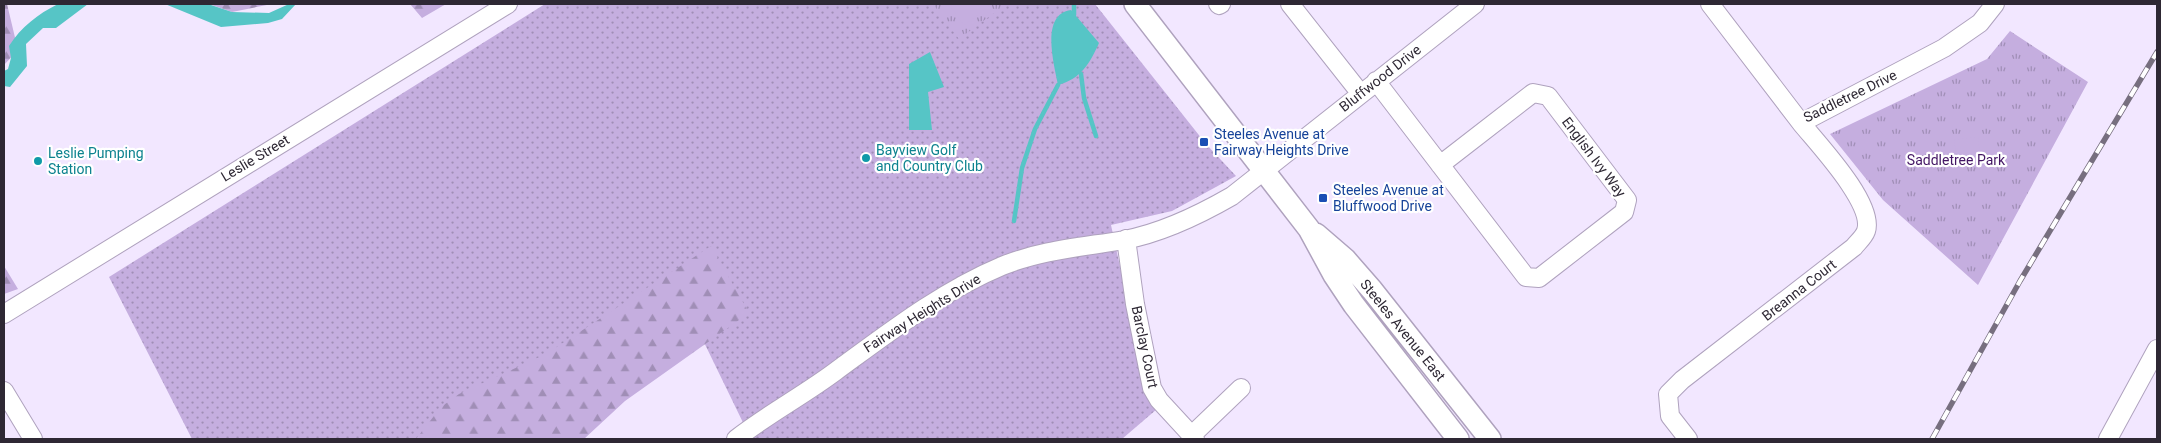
<svg xmlns="http://www.w3.org/2000/svg" width="2161" height="443" viewBox="0 0 2161 443" font-family="Roboto,sans-serif">
<style>
.grass{fill:url(#grass-dots)}
.forest{fill:url(#forest-firs)}
.park{fill:url(#park-tufts)}
.garden{fill:#c5aedf}
.water{fill:#56c5c6}
.lines{fill:none;stroke-linecap:round;stroke-linejoin:round}
.stream{stroke:#56c5c6;stroke-width:4.5}
.minor-casing{stroke:#afa2be;stroke-width:20}
.major-casing{stroke:#afa2be;stroke-width:24}
.minor{stroke:#fff;stroke-width:18}
.major{stroke:#fff;stroke-width:21}
.rail-casing{stroke:#776f7f;stroke-width:5.5}
.rail{stroke:#fff;stroke-width:4;stroke-dasharray:11;stroke-linecap:butt}
.transit-dot{fill:#1a4fb4;stroke:#fff;stroke-width:2}
.culture-dot{fill:#0f9aa8;stroke:#fff;stroke-width:2}
.labels{text-anchor:middle;dominant-baseline:central;stroke-width:4.5;stroke-linejoin:round;paint-order:stroke}
.street-label{font-size:14px;fill:#2e2834;stroke:#fff}
.transit-label{font-size:14px;fill:#164399;stroke:#fff;text-anchor:start}
.culture-label{font-size:14px;fill:#0d838f;stroke:#fff;text-anchor:start}
.park-label{font-size:14px;fill:#431664;stroke:#fff}
</style>
<defs>
<pattern id="grass-dots" width="8" height="8" patternUnits="userSpaceOnUse" patternTransform="scale(1.25)"><rect width="8" height="8" fill="#c5aedf"/><path d="M2 2h.1M6 6h.1" fill="none" stroke="#a08eb6" stroke-width="1.8" stroke-linecap="round"/></pattern>
<pattern id="forest-firs" width="22" height="20" patternUnits="userSpaceOnUse" patternTransform="scale(1.25)"><rect width="22" height="20" fill="#c5aedf"/><path d="M5 1l3.5 6h-7zM16 11l3.5 6h-7z" fill="#a08eb6"/></pattern>
<pattern id="park-tufts" width="24" height="20" patternUnits="userSpaceOnUse" patternTransform="scale(1.25)"><rect width="24" height="20" fill="#c5aedf"/><path d="M3 7l-1-3M5 7V3M7 7l1-3M15 17l-1-3M17 17v-4M19 17l1-3" fill="none" stroke="#a08eb6"/></pattern>
</defs>
<rect width="100%" height="100%" fill="#f2e7ff"/>
<!-- grass -->
<path class="grass" d="M545,4H1095L1206,144L1236,176L1172,211L1111,225L1146,387L1157,409L1122,439H751L698,330L562,439H192L109,277Z"/>
<!-- forest -->
<path class="forest" d="M4,4H7L18,50L4,65Z
M209,4H272L232,12Z
M410,4H446L422,18Z
M711,246L749,313L625,401L584,439H416L441,407L459,394L546,354Z
M4,266L18,289L4,294Z"/>
<!-- park -->
<path class="park" d="M933,4H1006L959,39Z
M2010,31L2088,82L1978,285L1883,200L1830,134L1987,59Z"/>
<!-- garden -->
<path class="garden" d="M953,4H992L964,25L950,6Z
M1978,137L1980,156L1957,158L1954,140Z"/>
<!-- water -->
<path class="water" d="M58,4H88L56,28H43L26,44L27,66L10,87L4,86V71L8,69L11,58L9,46C21,27 38,14 58,4Z
M165,4H208L232,12L269,13L289,4H296L282,19L268,23L221,27Z
M1071,10L1099,43C1090,63 1081,79 1058,85C1054,64 1040,14 1071,10Z
M930,52L944,87L928,92L932,130H909V64Z"/>
<g class="lines">
<!-- stream -->
<path class="stream" d="M1074,4V15
M1081,74L1084,98L1096,136
M1014,221L1022,168L1035,129L1058,85"/>
<defs>
<path id="minor" d="M1218,4L1219,5L1221,4
M1290,4L1361,94
M1710,4L1801,123L1944,48L1980,23L1995,4
M1376,81C1426,147 1476,212 1526,277L1539,278L1624,212L1627,200L1548,96L1533,93L1440,165
M1126,239L1135,304L1152,388L1159,400L1195,439
M4,314L508,4
M4,391L33,439
M1192,435L1241,388
M736,439C768,414 804,395 836,371C888,333 942,291 1002,266C1041,250 1083,247 1124,240C1162,233 1199,215 1232,196L1475,4
M1688,439L1670,416L1668,394L1682,380L1854,247C1857,243 1864,237 1866,231C1875,204 1818,144 1801,123
M2108,439L2157,349"/>
<path id="major" d="M1135,4L1309,229L1334,275L1354,305L1458,439
M1316,234L1345,259L1372,290L1490,439"/>
</defs>
<!-- minor casing -->
<use href="#minor" class="minor-casing"/>
<!-- major casing -->
<use href="#major" class="major-casing"/>
<!-- minor -->
<use href="#minor" class="minor"/>
<!-- major -->
<use href="#major" class="major"/>
<defs>
<path id="rail" d="M1932,439L2020,281L2157,52"/>
</defs>
<!-- rail casing -->
<use href="#rail" class="rail-casing"/>
<!-- rail -->
<use href="#rail" class="rail"/>
</g>
<!-- markers -->
<g class="transit-dot">
<rect x="1199" y="137" width="10" height="10" rx="2.5"/>
<rect x="1318" y="193" width="10" height="10" rx="2.5"/>
</g>
<g class="culture-dot">
<circle cx="866" cy="158" r="5"/>
<circle cx="38" cy="161" r="5"/>
</g>
<g class="labels">
<!-- street labels -->
<g class="street-label">
<text transform="translate(1380 78) rotate(-38)">Bluffwood Drive</text>
<text transform="translate(1850 96) rotate(-26)">Saddletree Drive</text>
<text transform="translate(1594 157) rotate(53)">English Ivy Way</text>
<text transform="translate(255 158) rotate(-31)">Leslie Street</text>
<text transform="translate(1799 290) rotate(-38)">Breanna Court</text>
<text transform="translate(922 313) rotate(-32)">Fairway Heights Drive</text>
<text transform="translate(1403 330) rotate(51)">Steeles Avenue East</text>
<text transform="translate(1145 347) rotate(78)">Barclay Court</text>
</g>
<!-- transit labels -->
<g class="transit-label">
<text x="1214" y="134">Steeles Avenue at<tspan x="1214" dy="16">Fairway Heights Drive</tspan></text>
<text x="1333" y="190">Steeles Avenue at<tspan x="1333" dy="16">Bluffwood Drive</tspan></text>
</g>
<!-- culture labels -->
<g class="culture-label">
<text x="876" y="150">Bayview Golf<tspan x="876" dy="16">and Country Club</tspan></text>
<text x="48" y="153">Leslie Pumping<tspan x="48" dy="16">Station</tspan></text>
</g>
<!-- park labels -->
<g class="park-label">
<text x="1956" y="160">Saddletree Park</text>
</g>
</g>
<!-- border -->
<rect width="2161" height="443" fill="none" stroke="#2e2834" stroke-width="10"/>
</svg>
